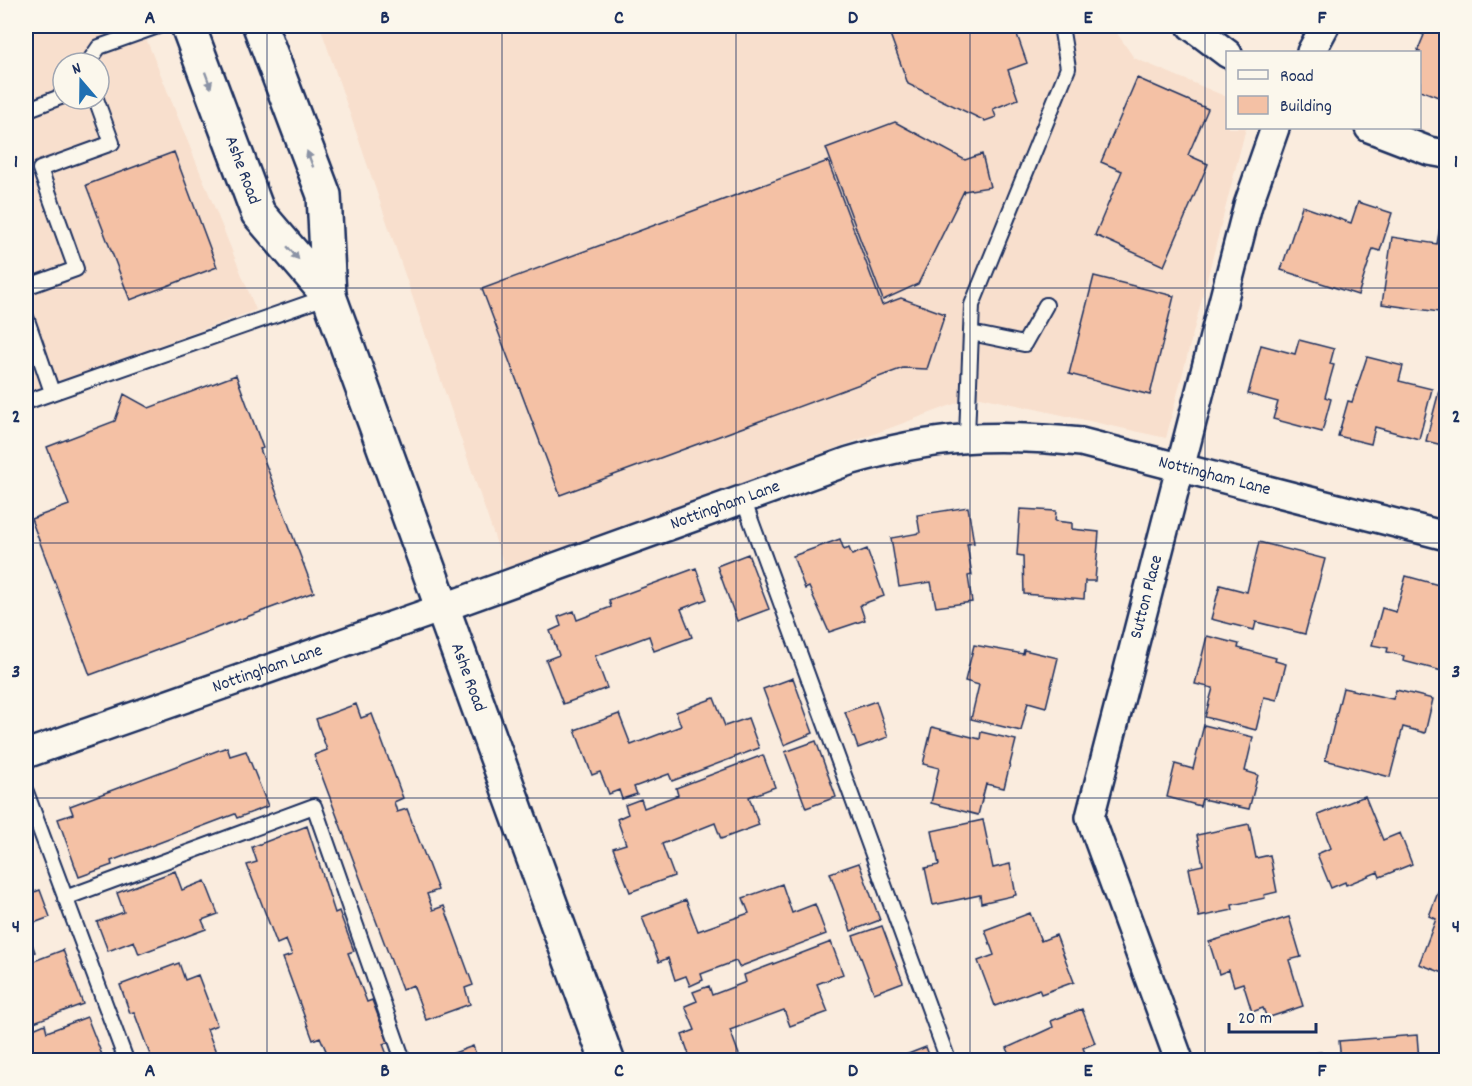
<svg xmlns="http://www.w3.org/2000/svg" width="1472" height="1086" viewBox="0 0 1472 1086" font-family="Dekko,sans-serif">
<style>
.built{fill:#f8dfcd;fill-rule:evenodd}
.building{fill:#f4c1a5;stroke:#1b2f5e;stroke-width:1.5}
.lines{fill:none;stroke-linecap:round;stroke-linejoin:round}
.service-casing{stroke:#1b2f5e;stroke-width:18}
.minor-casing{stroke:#1b2f5e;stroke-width:32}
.tertiary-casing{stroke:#1b2f5e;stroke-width:38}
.service{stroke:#fbf7ec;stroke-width:14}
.minor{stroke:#fbf7ec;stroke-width:27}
.tertiary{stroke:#fbf7ec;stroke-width:33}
.oneway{fill:#8b93a5}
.grid{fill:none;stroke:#1b2f5e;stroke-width:1.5;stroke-opacity:0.55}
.labels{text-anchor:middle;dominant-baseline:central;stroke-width:5;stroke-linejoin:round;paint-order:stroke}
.street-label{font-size:18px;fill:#1b2f5e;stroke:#fbf7ec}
.neatline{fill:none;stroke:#1b2f5e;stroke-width:2}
.grid-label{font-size:20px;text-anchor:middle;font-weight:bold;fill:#1b2f5e}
</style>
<rect width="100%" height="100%" fill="#faecde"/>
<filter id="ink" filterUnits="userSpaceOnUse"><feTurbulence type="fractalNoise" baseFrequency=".0167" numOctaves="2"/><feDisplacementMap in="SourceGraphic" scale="12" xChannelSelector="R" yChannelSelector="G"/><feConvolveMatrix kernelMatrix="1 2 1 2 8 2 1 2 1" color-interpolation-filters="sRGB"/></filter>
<g filter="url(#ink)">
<!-- built -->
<path class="built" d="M26,26H141L256,310L26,394ZM63,63H99V99H63Z
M320,26H1112L1134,58L1227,97L1228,128H1246L1166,438L976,396L506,571Z"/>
<!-- building -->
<path class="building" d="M887,26H1014L1027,63L1008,70L1018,99L993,109L996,117L985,121L908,84Z
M1405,26H1446V100L1420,90V52H1417L1424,35Z
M1137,78L1208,109L1188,155L1208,164L1164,266L1095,235L1122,171L1101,162Z
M895,122L965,160L982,154L990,187L964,191L918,284L883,300L826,148Z
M174,152L217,267L130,300L86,185Z
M828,161L882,305L901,298L945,314L927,369L903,368L560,495L482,289Z
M1358,202L1392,213L1380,251L1373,249L1358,295L1281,270L1302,206L1351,223Z
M1440,227L1446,228V313L1382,304L1392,237L1437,244Z
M1094,276L1174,296L1150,395L1069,374Z
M1299,340L1334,349L1330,364L1334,365L1325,397L1331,399L1322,432L1273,419L1278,402L1248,394L1261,345L1295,354Z
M1367,357L1403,366L1399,381L1432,389L1419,439L1375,427L1371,444L1338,436L1348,401L1352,402Z
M236,375L263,448L260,449L314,592L90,675L31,519L69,505L47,447L115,421L124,394L149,408Z
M1439,391L1446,393V446L1426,441Z
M968,507L974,543L967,544L972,575L968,576L972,602L936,607L931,582L899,587L891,538L920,533L917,515Z
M1020,509L1056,511L1055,521L1072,523V529L1099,532L1095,581H1085L1084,599L1024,594L1023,556L1017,555Z
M840,539L844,550L849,548L852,555L867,549L884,596L860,605L865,620L829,632L809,587L805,589L793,556Z
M1259,542L1325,559L1305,634L1256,622L1254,630L1211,619L1220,585L1247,592Z
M748,554L769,609L737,621L717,566Z
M696,568L707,599L681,609L692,637L654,651L649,636L595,656L607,688L563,704L546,660L559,655L550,631L561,626L558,617L574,611L577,620L611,607L609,600Z
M1406,576L1446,587V622L1443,637L1446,638V672L1403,661L1404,656L1387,652L1388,648L1372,645L1382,608L1396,612Z
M1207,636L1239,644L1238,648L1276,658L1275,661L1286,664L1277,700L1264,697L1256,730L1205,717L1213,688L1195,684Z
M974,645L1023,654L1024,650L1058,658L1046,707L1028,702L1021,731L971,719L979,685L965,681Z
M793,678L813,733L784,745L763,689Z
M1343,688L1393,699L1396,690L1433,699L1425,733L1403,727L1390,777L1325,760Z
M714,698L725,726L748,718L759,748L672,781L669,774L634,787L637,794L622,799L619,790L609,794L600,772L592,775L575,730L619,714L631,745L681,726L676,712Z
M876,701L888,737L858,748L845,712Z
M356,704L361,718L372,714L403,798L394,802L397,812L407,809L438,890L427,894L433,910L444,906L473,985L465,988L470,1004L426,1020L413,985L402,990L314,755L327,750L316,719Z
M1204,725L1253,737L1245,771L1258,775L1249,809L1202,799L1200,806L1167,797L1175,764L1193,769Z
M932,727L980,739L981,732L1016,740L1004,788L986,784L978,815L931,803L939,768L923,764Z
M816,741L836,797L806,808L785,752Z
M227,747L230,756L246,751L268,806L237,818L235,814L111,861L112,865L79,877L58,819L73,814L70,806Z
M763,755L775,787L749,797L759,825L721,839L715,823L662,844L674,876L630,892L613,848L626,844L617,819L628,814L625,805L641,799L644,808L678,795L676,788Z
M1365,796L1383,840L1400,833L1412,864L1380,877L1378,872L1346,885L1345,882L1331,888L1317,854L1331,848L1318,815Z
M983,820L993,868L1010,864L1016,895L981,903L980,895L933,905L925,868L939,865L932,831Z
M1249,824L1256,858L1270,855L1277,892L1264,895L1265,898L1232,905L1233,910L1199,917L1189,868L1203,865L1197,835Z
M307,826L335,913L339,911L354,951L348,953L367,1002L372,1000L388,1042L383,1044L389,1060H321L319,1057L327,1053L320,1037L313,1040L283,958L292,955L286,940L277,944L247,865L257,862L252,847Z
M859,863L880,920L851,931L830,873Z
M175,871L182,890L205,881L218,914L202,920L206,929L139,954L134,941L108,951L97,922L124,912L117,893Z
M1442,882L1446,883V974L1419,964L1436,919L1429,916Z
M782,884L792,913L815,904L826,934L739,967L736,961L701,974L703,980L690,986L686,976L675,980L668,958L659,962L642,917L686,900L698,931L749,913L743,898Z
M40,890L50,917L26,926V895Z
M1030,913L1041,941L1056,935L1074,982L1041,994L1039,989L995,1006L978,961L994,955L985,930Z
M1289,917L1301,957L1289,960L1303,1006L1267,1018L1263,1008L1252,1012L1243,983L1234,986L1229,970L1219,974L1209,942Z
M882,926L903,982L874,993L853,936Z
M26,927L35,952L26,956Z
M831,942L843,974L817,984L828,1012L790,1026L784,1010L730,1030L741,1060H691L682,1035L695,1030L685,1006L697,1001L693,992L709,986L712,995L746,982L744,975Z
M63,950L83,1004L26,1025V964Z
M179,963L185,980L198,975L217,1025L207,1029L219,1060H152L134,1012L130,1013L120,985Z
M1082,1009L1095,1043L1083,1048L1088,1060H1012L1007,1048L1053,1027L1051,1021Z
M87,1017L104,1060H26V1032L45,1024L47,1032Z
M1417,1035L1419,1060H1341L1339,1041Z
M473,1046L478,1060H435Z
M926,1047L931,1060H899L898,1058Z
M1321,1052L1322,1060H1283L1282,1057Z"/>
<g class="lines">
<defs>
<path id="service" d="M88,63L99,47L158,26
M26,110L63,96
M26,287L76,269L40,169L112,143L96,99
M26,317L52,392
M971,333L1024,344L1046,305
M26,402L329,296
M967,436L972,305L1068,68L1061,26
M743,499L948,1060
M26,792L126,1060
M65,898L314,806L403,1060"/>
<g id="minor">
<path d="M1191,26L1228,54"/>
<path d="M1311,52L1325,26"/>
<path d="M1369,128L1429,151L1446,154"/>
<path id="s1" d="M26,754L442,608L849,461C935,436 992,433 1081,442L1446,536"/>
<path id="s2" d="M1179,1060L1090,817L1248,205L1275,128"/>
</g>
<g id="tertiary">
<path id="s3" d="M188,26L258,213L329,296L324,195L260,26"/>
<path id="s4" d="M329,296L607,1060"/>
</g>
</defs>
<!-- service casing -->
<use href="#service" class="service-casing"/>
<!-- minor casing -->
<use href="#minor" class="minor-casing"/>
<!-- tertiary casing -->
<use href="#tertiary" class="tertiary-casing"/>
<!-- service -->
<use href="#service" class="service"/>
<!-- minor -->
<use href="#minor" class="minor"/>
<!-- tertiary -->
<use href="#tertiary" class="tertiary"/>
</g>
<!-- one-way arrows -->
<defs><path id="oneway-solid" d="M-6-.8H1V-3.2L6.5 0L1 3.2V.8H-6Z" transform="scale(1.5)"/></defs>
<g class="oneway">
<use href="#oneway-solid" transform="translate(208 80) rotate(70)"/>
<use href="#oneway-solid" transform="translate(310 159) rotate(-111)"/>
<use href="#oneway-solid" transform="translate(293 253) rotate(49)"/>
</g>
</g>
<!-- grid -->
<path class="grid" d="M267,26V1060M502,26V1060M736,26V1060M970,26V1060M1205,26V1060M26,288H1446M26,543H1446M26,798H1446"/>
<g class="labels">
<!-- street labels -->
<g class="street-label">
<text stroke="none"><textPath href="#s3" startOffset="154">Ashe Road</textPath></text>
<text stroke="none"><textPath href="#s1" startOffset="1246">Nottingham Lane</textPath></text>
<text stroke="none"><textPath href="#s1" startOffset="742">Nottingham Lane</textPath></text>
<text stroke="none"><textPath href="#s2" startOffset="486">Sutton Place</textPath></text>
<text stroke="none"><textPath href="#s1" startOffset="256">Nottingham Lane</textPath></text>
<text stroke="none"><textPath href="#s4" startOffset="406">Ashe Road</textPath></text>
</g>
</g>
<!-- margin -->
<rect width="1472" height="1086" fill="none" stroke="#fbf7ec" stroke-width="66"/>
<!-- legend -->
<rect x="1226" y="51" width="195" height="78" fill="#fbf7ec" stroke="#a1a7b3" stroke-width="1.5"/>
<rect x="1238" y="70" width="30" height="9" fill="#fbf7ec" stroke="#a1a7b3" stroke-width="1.5"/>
<text x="1280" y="81" font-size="18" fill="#1b2f5e">Road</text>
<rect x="1238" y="96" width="30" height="18" fill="#f4c1a5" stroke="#a1a7b3" stroke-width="1.5"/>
<text x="1280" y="111" font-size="18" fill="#1b2f5e">Building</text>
<!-- north arrow -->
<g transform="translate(81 81) rotate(340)"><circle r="28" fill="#fbf7ec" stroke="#a1a7b3" stroke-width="1.5"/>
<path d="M0-4.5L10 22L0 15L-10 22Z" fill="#1f6fb2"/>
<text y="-9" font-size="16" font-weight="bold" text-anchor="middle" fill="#1b2f5e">N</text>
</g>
<!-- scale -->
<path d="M1229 1023v9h87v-9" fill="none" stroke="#1b2f5e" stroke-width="3"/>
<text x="1238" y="1023" font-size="18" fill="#1b2f5e" stroke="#fbf7ec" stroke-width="4.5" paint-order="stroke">20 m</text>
<rect x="33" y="33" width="1406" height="1020" class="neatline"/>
<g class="grid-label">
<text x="150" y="23">A</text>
<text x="385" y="23">B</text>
<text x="619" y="23">C</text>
<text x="853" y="23">D</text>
<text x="1088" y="23">E</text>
<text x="1322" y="23">F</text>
<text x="16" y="167">1</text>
<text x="1456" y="167">1</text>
<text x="16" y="422">2</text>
<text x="1456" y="422">2</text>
<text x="16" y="677">3</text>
<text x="1456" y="677">3</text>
<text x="16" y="932">4</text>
<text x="1456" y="932">4</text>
<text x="150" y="1076">A</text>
<text x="385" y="1076">B</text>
<text x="619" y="1076">C</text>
<text x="853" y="1076">D</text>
<text x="1088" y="1076">E</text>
<text x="1322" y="1076">F</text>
</g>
</svg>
